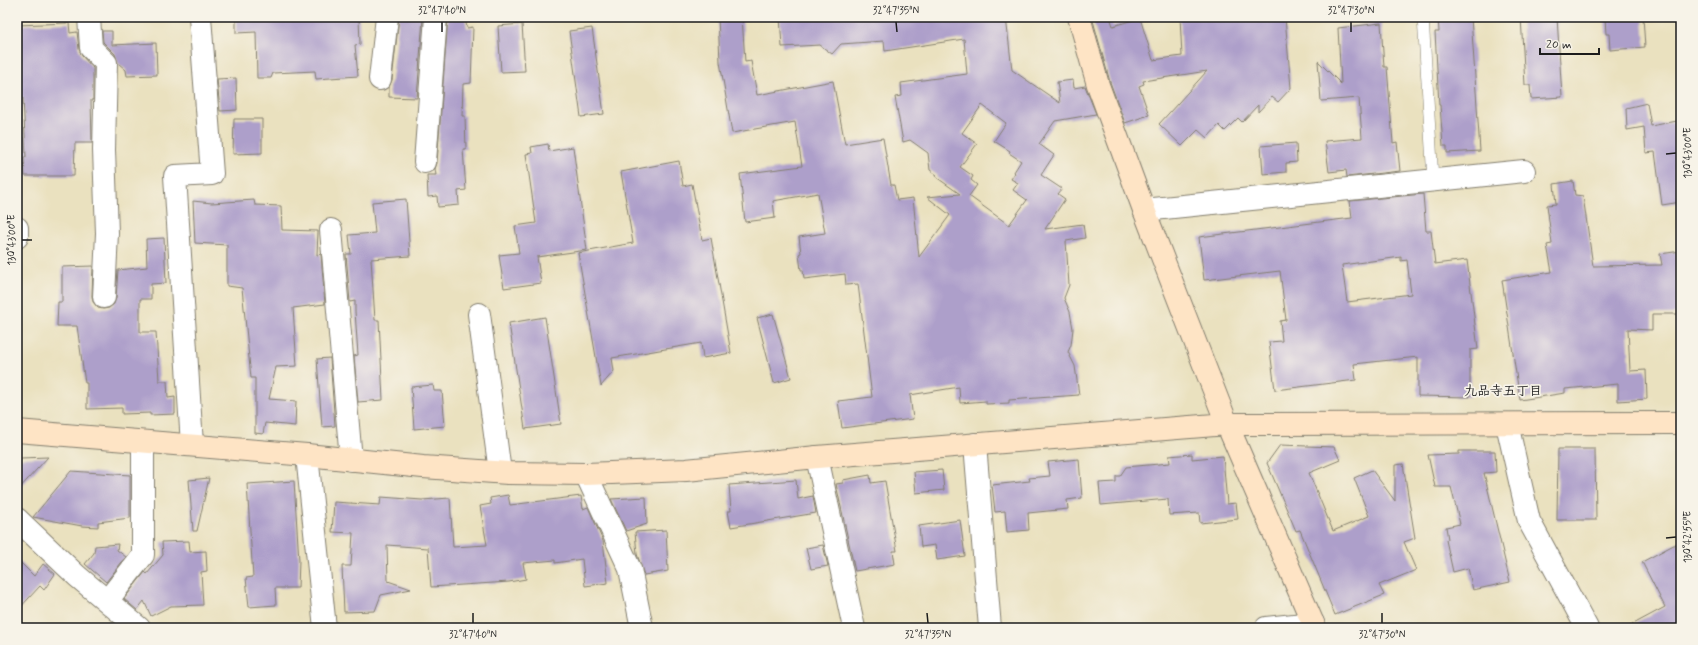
<svg xmlns="http://www.w3.org/2000/svg" width="1698" height="645" viewBox="0 0 1698 645" font-family="Mynerve,'Klee One',sans-serif">
<style>
.building{fill:#ad9fca;fill-rule:evenodd}
.lines{fill:none;stroke-linecap:round;stroke-linejoin:round}
.lane-casing{stroke:#837e6e;stroke-width:12}
.street-casing{stroke:#837e6e;stroke-width:24}
.secondary-casing{stroke:#837e6e;stroke-width:24}
.lane{stroke:#fff;stroke-width:11}
.street{stroke:#fff;stroke-width:22}
.secondary{stroke:#fee4c5;stroke-width:22}
.ticks{fill:none;stroke:#1c1c1c;stroke-width:1.5}
.labels{text-anchor:middle;dominant-baseline:central;stroke-width:3.5;stroke-linejoin:round;paint-order:stroke}
.neighbourhood-label{font-size:13px;font-weight:bold;fill:#1c1c1c;stroke:#f7f3e8}
.neatline{fill:none;stroke:#1c1c1c;stroke-width:1.5}
.ticks-label{font-size:10px;text-anchor:middle;fill:#1c1c1c}
</style>
<rect width="100%" height="100%" fill="#f7f3e8"/>
<filter id="ink" filterUnits="userSpaceOnUse"><feTurbulence type="fractalNoise" baseFrequency=".025" numOctaves="2"/><feDisplacementMap in="SourceGraphic" scale="8" xChannelSelector="R" yChannelSelector="G"/><feConvolveMatrix kernelMatrix="1 2 1 2 8 2 1 2 1" color-interpolation-filters="sRGB"/></filter>
<filter id="wash" filterUnits="userSpaceOnUse"><feTurbulence type="fractalNoise" baseFrequency=".012" numOctaves="4" result="noise"/><feDisplacementMap in="SourceGraphic" scale="16" xChannelSelector="R" yChannelSelector="G"/><feGaussianBlur stdDeviation="0.9" result="paint"/><feColorMatrix in="noise" values="0 0 0 0 0 0 0 0 0 0 0 0 0 0 0 0 0 1.4 0 .05"/><feComposite in="paint" operator="in"/></filter>
<g filter="url(#wash)">
<rect width="100%" height="100%" fill="#eae1bf"/>
<g id="blocks">
<!-- building -->
<path class="building" d="M236,17H313V21L359,18L360,44L355,45L358,76L316,79L315,71L273,73L271,78H257L256,32L236,33Z
M399,17H423L417,98L389,97V87L392,80Z
M448,17H465L467,28L473,27L471,83L463,84L462,116H465L466,149H463L466,190L458,191L459,205L438,207L437,196L428,197L427,175H436L435,169L437,163Z
M718,17H742L745,62L751,61L757,95L833,81L845,144L883,138L891,185H894L897,200L913,198L919,257L950,215L927,197L960,194L936,177L937,175L930,170L928,153L910,140L903,142L895,97L902,96L901,83L967,74L964,39L885,51L884,41L841,44L832,54L820,45L782,47L780,17H1006L1012,70L1060,103L1057,82L1073,80L1074,88L1085,86L1096,114L1055,121L1039,144L1054,155L1041,175L1062,189L1058,194L1065,199L1045,229L1083,224L1085,238L1066,241L1069,285L1064,298L1070,312L1073,329L1071,345L1068,352L1075,366L1079,395L1009,400V403L986,404V401L960,403L959,387L910,395L913,419L842,428L838,401L872,397L858,284L846,285L845,274L804,279L803,270H801L799,254L801,253L799,237L825,233L818,193L773,201L775,218L745,222L740,174L802,166L795,122L732,133L720,62ZM982,105L1006,123L994,141L1010,151L1009,153L1021,161L1014,172L1015,173L1011,179L1018,183L1013,190L1027,200L1009,225L969,196L977,185L971,180L973,176L960,167L977,144L962,133Z
M1092,17H1110L1113,26L1140,18L1153,60L1182,56L1180,17H1285L1291,88L1278,102L1272,97L1258,112V105L1242,122L1238,118L1225,131L1219,125L1207,138L1198,130L1182,146L1159,124L1207,71L1143,81L1144,84L1139,86L1149,115L1125,123L1110,82Z
M1438,17H1471L1480,151L1447,153V146H1443L1440,105H1439L1435,32H1439Z
M1521,17H1557L1562,97L1531,99L1530,85H1525Z
M1605,17H1643L1645,47L1610,50L1609,34H1606Z
M69,23L70,33L77,32L79,49L82,56L93,68V100H91L92,143H75L74,176H25L24,157H26L23,98H17V77H19L17,25Z
M1381,23L1384,67H1387L1393,143L1397,142L1400,171L1347,177L1346,170L1329,172L1325,141L1362,138L1359,98L1321,101L1318,61L1341,84L1338,28Z
M522,24L525,71L501,72L498,26Z
M592,28L604,114L581,117L569,31Z
M102,31H112V45L156,43L157,75L127,76L126,70L118,63L115,54L103,42Z
M236,78L237,110L220,111L217,79Z
M1647,103L1651,126L1677,121L1681,155V202L1662,205L1655,152L1646,153L1644,127L1627,130L1626,108Z
M234,119H262V153L233,154Z
M1296,143L1297,162L1286,163V172L1263,174L1261,146Z
M548,144L549,151L573,147L587,250L537,257L541,283L504,288L499,255L519,253L515,226L536,223L526,154L532,153L531,147Z
M679,161L683,186L692,184L702,240L711,238L731,353L703,358L701,343L612,358L614,371L601,386L578,253L633,243L621,172Z
M1573,181L1575,195L1583,196L1593,266L1662,265L1660,254L1681,251V314H1652V330L1628,329L1630,371L1646,370L1647,399L1618,401V384L1565,389V393L1520,400L1502,280L1552,272L1547,245L1552,244L1547,205L1556,204L1554,184Z
M1423,194L1426,231H1431L1435,264L1467,260L1478,349L1470,350V397L1418,396V357L1354,364L1356,380L1275,390L1269,342L1282,341L1280,321L1286,320L1280,271L1204,280L1199,237L1352,218L1350,201ZM1401,257V261L1407,260L1411,294L1347,302L1342,265Z
M406,199L410,256L371,259L375,320H379L383,400L358,402L354,356L358,355L355,311V301L350,302L346,254H351L349,235L375,233L372,202Z
M254,200L255,205L281,206L282,230L318,231L317,255L321,254L325,304L293,308L297,366L276,367L269,399L296,401L295,426L265,423L263,434L255,433V378H251L242,288L227,286V245L195,243L193,201L212,203Z
M164,238L166,283L151,284V299H140V332H156L159,381H167L168,398L175,397V414L150,415V413L122,414V408L87,409V383H85L77,326H57L58,302H62V267L93,266L92,296L93,302L98,308L103,309L109,308L114,304L116,298L118,270L147,267L146,239Z
M773,314L791,378L774,383L757,318Z
M545,317L561,424L525,429L509,323Z
M330,358L335,426L322,427L317,359Z
M433,385L434,391H442L445,426L414,429L411,387Z
M1280,445L1334,447L1340,460L1309,473L1333,531L1369,516L1354,478L1372,470L1395,501V465L1403,464L1415,538L1404,542L1416,570L1379,585L1384,595L1335,615L1300,530L1296,531L1267,463Z
M1558,449H1595L1596,520H1557Z
M1459,451H1495L1496,472L1484,473L1510,582L1473,590L1468,568L1453,572L1446,540L1448,539L1446,527L1460,524L1451,487H1435L1428,455L1459,454Z
M1192,454V459L1223,456L1227,504L1236,503L1238,519L1200,523L1199,513L1169,515L1168,499L1101,505L1099,483L1116,482V476H1120L1126,467L1170,463L1169,456Z
M48,457L17,491V463L21,458Z
M1079,459L1082,498L1067,500L1068,509L1028,513L1029,530L1007,532L1005,511L995,512L992,485L1030,481L1029,478L1050,476L1048,462Z
M942,470L944,490L916,493L914,472Z
M71,471L130,475V518L98,522V527L82,526L33,517Z
M870,475L871,483L885,481L897,551H893L895,564L855,571L836,484L843,483V480Z
M209,478L197,531H193L189,480Z
M796,480L798,499L813,496L816,513L731,527L728,511H731L729,485Z
M294,481L299,561L298,588H275L276,605L249,607L246,578L253,577L247,484Z
M508,495L510,505L581,496L583,509L588,507L603,541L608,583L585,586L582,559L555,563V560L523,563L526,579L509,582L431,587L428,548L387,545L388,581L411,589L381,595L375,611L344,612L342,566H351L353,533L332,532L334,502L380,505L381,497L422,500L450,498L453,547L487,545L480,506L491,504L490,498Z
M646,497L647,524L626,531L611,499Z
M960,520L965,556L937,560L935,545L921,547L919,526Z
M666,530L668,571L644,575L637,554L635,532Z
M189,541L190,552L206,551L207,571L201,572L203,605L171,606L151,616L144,601L137,610L124,599L145,572L147,574L163,555L162,542Z
M1681,541V628H1626L1665,607L1642,562Z
M118,544L117,550L126,557L106,582L85,564L94,553L95,546Z
M823,545L828,566L811,569L806,548Z
M17,559L34,576L43,564L55,574L44,590L40,586L17,611Z"/>
</g>
</g>
<g filter="url(#ink)">
<use href="#blocks" fill-opacity="0" stroke="#837e6e" stroke-width="1"/>
<g class="lines">
<defs>
<path id="lane" d="M1423,17L1433,180"/>
<path id="street" d="M89,17L91,48L106,63L104,150L107,233L104,297
M380,79L387,17
M425,162L436,17
M1144,210L1524,171
M17,228V237
M331,230L351,460
M479,314L500,472
M1507,424L1529,521L1587,628
M975,444L990,628
M192,445L175,176L212,174L200,17
M307,455L325,628
M817,457L854,628
M586,474L630,569L642,628
M17,519L77,576L139,628
M107,601L143,555V442
M1266,628L1313,623"/>
<path id="secondary" d="M1079,17L1098,85L1144,210L1227,424L1315,628
M17,431L307,455L423,467L508,473L586,474L686,470L817,457L1227,424L1681,423"/>
</defs>
<!-- lane casing -->
<use href="#lane" class="lane-casing"/>
<!-- street casing -->
<use href="#street" class="street-casing"/>
<!-- secondary casing -->
<use href="#secondary" class="secondary-casing"/>
<!-- lane -->
<use href="#lane" class="lane"/>
<!-- street -->
<use href="#street" class="street"/>
<!-- secondary -->
<use href="#secondary" class="secondary"/>
</g>
</g>
<!-- ticks -->
<path class="ticks" d="M442,22V32M896,22L897,32M1351,22V32M1666,154L1676,153M22,240H32M1666,538L1676,537M473,613V623M927,613L928,623M1382,613V623"/>
<g class="labels">
<!-- neighbourhood labels -->
<g class="neighbourhood-label">
<text x="1503" y="391">九品寺五丁目</text>
</g>
</g>
<!-- margin -->
<rect width="1698" height="645" fill="none" stroke="#f7f3e8" stroke-width="44"/>
<!-- scale -->
<path d="M1540 48v6h59v-6" fill="none" stroke="#1c1c1c" stroke-width="2"/>
<text x="1546" y="48" font-size="12" fill="#1c1c1c" stroke="#f7f3e8" stroke-width="3" paint-order="stroke">20 m</text>
<rect x="22" y="22" width="1654" height="601" class="neatline"/>
<g class="ticks-label">
<text x="442" y="14">32°47'40"N</text>
<text x="896" y="14">32°47'35"N</text>
<text x="1351" y="14">32°47'30"N</text>
<text transform="translate(1687 153) rotate(-90)" y="4">130°43'00"E</text>
<text transform="translate(11 240) rotate(-90)" y="4">130°43'00"E</text>
<text transform="translate(1687 537) rotate(-90)" y="4">130°42'55"E</text>
<text x="473" y="638">32°47'40"N</text>
<text x="928" y="638">32°47'35"N</text>
<text x="1382" y="638">32°47'30"N</text>
</g>
</svg>
